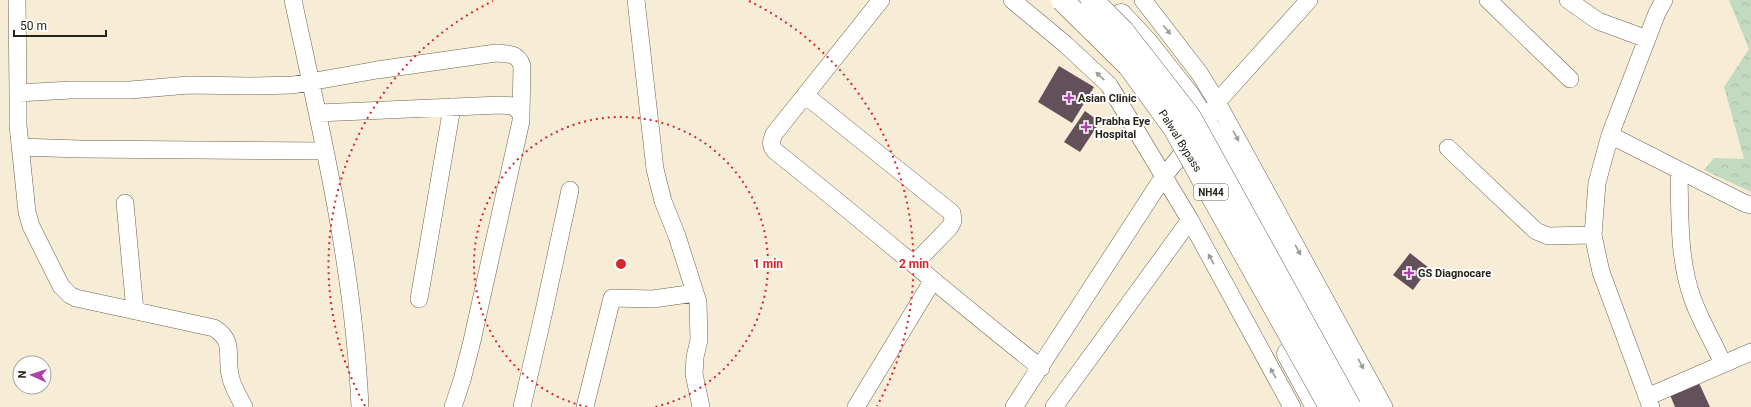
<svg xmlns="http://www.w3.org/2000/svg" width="1751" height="407" viewBox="0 0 1751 407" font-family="Roboto,sans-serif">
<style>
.forest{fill:url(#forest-crowns)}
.building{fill:#64505a}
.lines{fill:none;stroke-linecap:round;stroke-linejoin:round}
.minor-casing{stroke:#6d6451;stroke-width:18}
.highway-casing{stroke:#6d6451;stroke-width:23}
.minor{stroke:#fff;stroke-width:17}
.highway{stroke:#fff;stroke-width:22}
.highway-bridge-casing{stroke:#6d6451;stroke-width:23;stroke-linecap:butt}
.highway-bridge{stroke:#fff;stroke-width:22}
.oneway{fill:#9d9c98}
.ring{fill:none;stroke:#d62828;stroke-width:2;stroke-dasharray:2 4}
.poi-dot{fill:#ac43a5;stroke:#fff;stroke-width:1.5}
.labels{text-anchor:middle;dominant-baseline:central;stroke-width:4;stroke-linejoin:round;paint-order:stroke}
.shield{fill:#fff;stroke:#67655f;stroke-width:1}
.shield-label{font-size:10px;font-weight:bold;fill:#26231a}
.poi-label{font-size:11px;font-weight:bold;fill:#26231a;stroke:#fff;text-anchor:start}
.street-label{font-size:11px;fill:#26231a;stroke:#fff}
.centre{fill:#d62828;stroke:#fff;stroke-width:2}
.ring-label{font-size:12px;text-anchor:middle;font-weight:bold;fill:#d62828;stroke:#fff;stroke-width:4;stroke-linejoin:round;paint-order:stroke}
</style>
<defs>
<pattern id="forest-crowns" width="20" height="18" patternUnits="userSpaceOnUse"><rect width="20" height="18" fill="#c2dabf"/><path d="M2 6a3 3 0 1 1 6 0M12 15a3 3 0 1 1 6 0" fill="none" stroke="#a7bba4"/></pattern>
</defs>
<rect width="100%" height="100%" fill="#f7edd6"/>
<!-- forest -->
<path class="forest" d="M1729,0H1751V192L1704,170L1714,158L1744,159L1724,87L1749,49Z"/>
<!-- building -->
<path class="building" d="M1059,66L1094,87L1072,123L1038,102Z
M1085,111L1100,122L1080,152L1064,142Z
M1410,253L1429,268L1413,290L1393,275Z
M1699,383L1710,407H1675L1670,395Z"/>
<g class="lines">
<defs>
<path id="minor" d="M17,0L18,93
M293,0C322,134 354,269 360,407
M636,0L655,169L663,201L677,236L698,302L699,340L695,357L694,374L701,407
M881,0L774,134C771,141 770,145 775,151C865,222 951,297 1041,368
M1012,0L1065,44L1109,85L1190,220L1292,407
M1143,0L1200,74L1217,102L1384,407
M1488,0L1570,79
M1568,0L1598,21L1647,39
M805,95L952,213L953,221L950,227L914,264
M318,113L500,105L514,106L521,114V121L472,341L462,380L453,407
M1610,135L1744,203L1751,205
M20,147L80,149L324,151
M1448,148L1536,231L1548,236L1593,235
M1679,170C1680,213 1678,260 1693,300C1701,322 1714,343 1723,364
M125,203L135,311
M419,299L452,107
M1647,397L1751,352
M244,407C239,397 232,386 230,375C226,355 235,341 214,328L76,298L70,295L61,286L31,226L27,212L18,125V93L71,90H130L189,85L250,86L293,85L377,70L496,53C508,54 518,53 522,66L521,114
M522,407L544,311L570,190
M585,407L612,298L653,299L695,293
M856,407L933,280
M1014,407L1164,176L1199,133L1217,102L1309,0
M1054,407L1190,220
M1651,407L1601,272L1593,235L1597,183L1610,135L1657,13L1664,0"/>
<path id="highway" d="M1121,15L1148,44L1189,96L1236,171L1364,407
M1288,354L1317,407"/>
</defs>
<!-- minor casing -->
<use href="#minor" class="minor-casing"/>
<!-- highway casing -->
<use href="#highway" class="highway-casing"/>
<!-- minor -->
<use href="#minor" class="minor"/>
<!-- highway -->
<use href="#highway" class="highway"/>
<defs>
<path id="highway-bridge" d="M1062,0L1129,66L1174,128L1330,407
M1092,0L1123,31L1190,117L1350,407"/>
</defs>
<!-- highway-bridge casing -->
<use href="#highway-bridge" class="highway-bridge-casing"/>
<!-- highway-bridge -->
<use href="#highway-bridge" class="highway-bridge"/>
</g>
<!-- one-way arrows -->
<defs><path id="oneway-solid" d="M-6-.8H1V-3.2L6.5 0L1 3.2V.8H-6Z"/></defs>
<g class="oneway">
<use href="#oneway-solid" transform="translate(1167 30) rotate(51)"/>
<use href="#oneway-solid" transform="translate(1100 76) rotate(-137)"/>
<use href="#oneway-solid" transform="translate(1236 136) rotate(61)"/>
<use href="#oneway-solid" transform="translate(1298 250) rotate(61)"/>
<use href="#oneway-solid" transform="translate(1211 259) rotate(-119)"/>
<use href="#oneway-solid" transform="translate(1361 364) rotate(61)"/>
<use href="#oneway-solid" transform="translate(1273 373) rotate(-119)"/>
</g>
<!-- distance rings -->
<g class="ring">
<path d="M587 407A147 147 0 1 1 655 407"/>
<path d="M365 406A293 293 0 0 1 493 1M749 1A293 293 0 0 1 877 406"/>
</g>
<!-- markers -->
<g class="poi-dot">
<path d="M1067 92h4v4h4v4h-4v4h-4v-4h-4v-4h4z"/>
<path d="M1084 121h4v4h4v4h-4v4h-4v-4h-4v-4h4z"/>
<path d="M1407 267h4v4h4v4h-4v4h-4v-4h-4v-4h4z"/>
</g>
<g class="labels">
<!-- shield labels -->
<rect class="shield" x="1194" y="184" width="34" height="16" rx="3"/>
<g class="shield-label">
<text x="1211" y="192">NH44</text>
</g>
<!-- poi labels -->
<g class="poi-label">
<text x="1078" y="98">Asian Clinic</text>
<text x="1095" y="121">Prabha Eye<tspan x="1095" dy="13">Hospital</tspan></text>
<text x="1418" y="273">GS Diagnocare</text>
</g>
<!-- street labels -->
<g class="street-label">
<text transform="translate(1180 141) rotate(58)">Palwal Bypass</text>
</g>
</g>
<circle cx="621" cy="264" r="6" class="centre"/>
<g class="ring-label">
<text x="768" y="268">1 min</text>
<text x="914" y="268">2 min</text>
</g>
<!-- north arrow -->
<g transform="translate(32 375) rotate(273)"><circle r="19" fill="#ffffff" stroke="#a8a7a3"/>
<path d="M0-3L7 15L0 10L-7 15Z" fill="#ac43a5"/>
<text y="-6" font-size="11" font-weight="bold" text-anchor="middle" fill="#26231a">N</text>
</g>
<!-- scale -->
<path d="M14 30v6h92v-6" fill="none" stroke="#26231a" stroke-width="2"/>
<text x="20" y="30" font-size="12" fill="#26231a" stroke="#ffffff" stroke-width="3" paint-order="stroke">50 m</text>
</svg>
